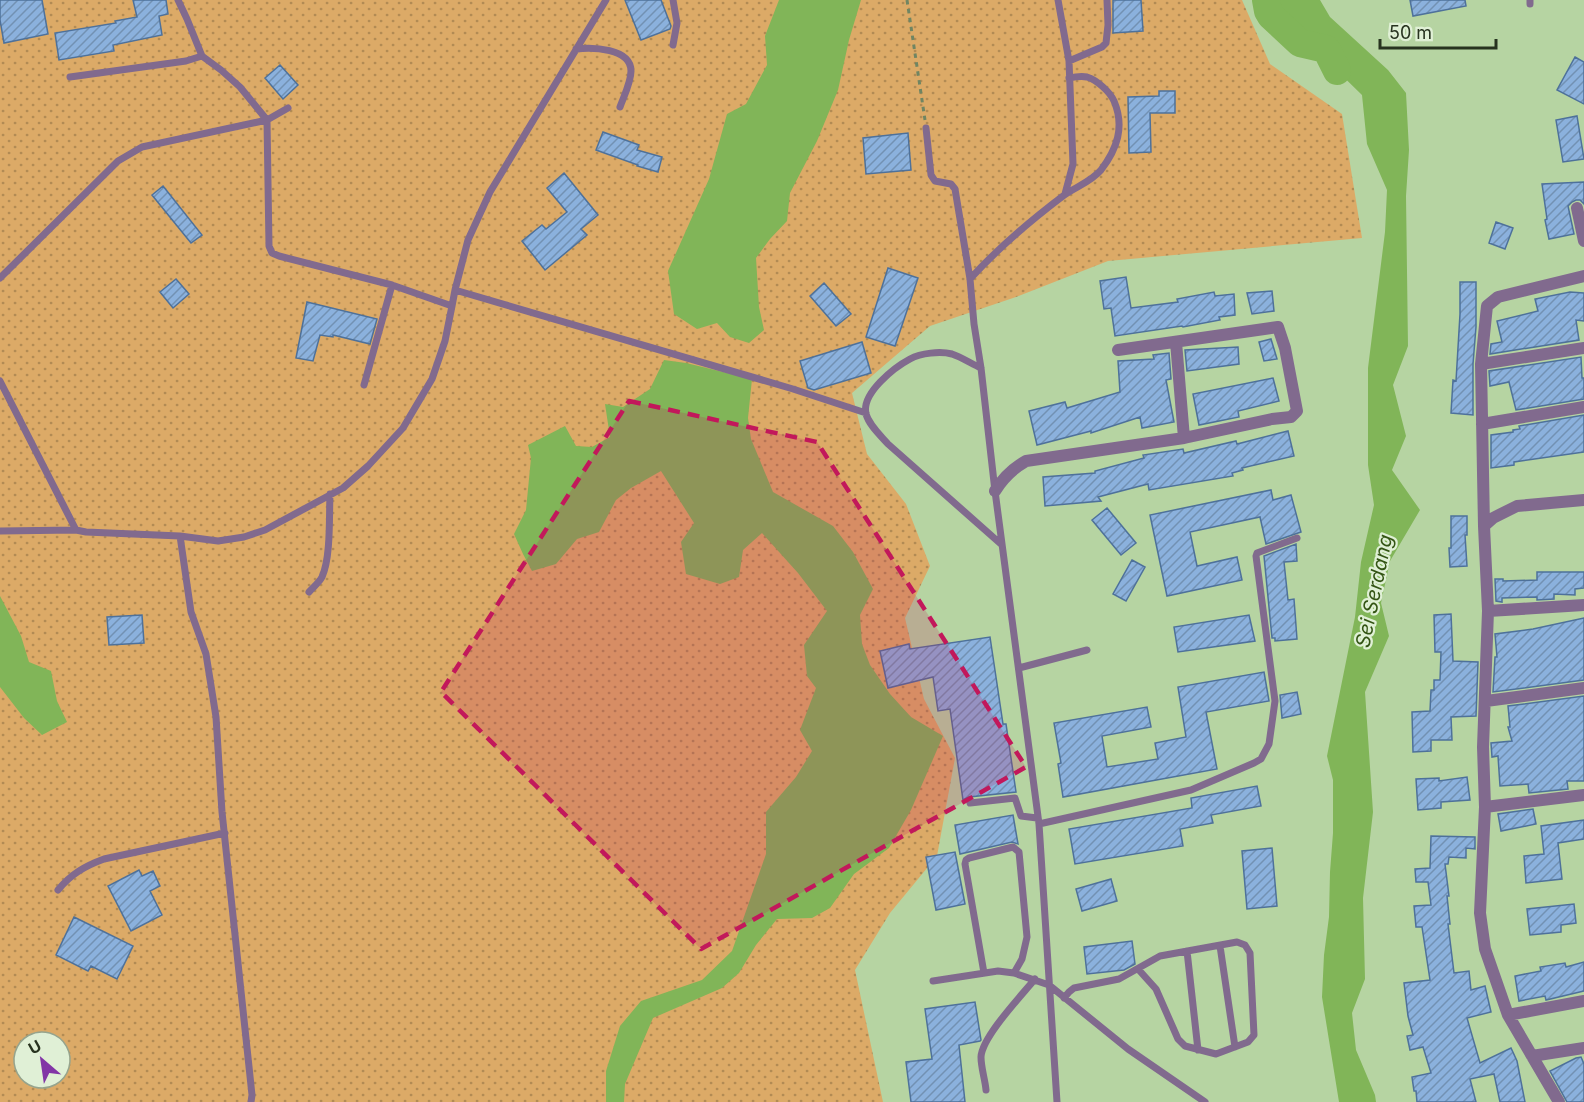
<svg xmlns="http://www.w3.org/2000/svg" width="1584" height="1102" viewBox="0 0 1584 1102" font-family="Inter,sans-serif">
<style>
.grass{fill:url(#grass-dots);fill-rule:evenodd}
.water{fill:#81b558}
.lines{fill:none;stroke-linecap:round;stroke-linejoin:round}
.river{stroke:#81b558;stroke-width:28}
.building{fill:url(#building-hatch);stroke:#4e719a;stroke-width:1.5}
.path{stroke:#708562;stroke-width:3;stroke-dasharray:4.5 4.5;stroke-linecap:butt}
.lane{stroke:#816a8e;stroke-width:7}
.street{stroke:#816a8e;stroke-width:12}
.marked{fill:#c2185b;fill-opacity:0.2;stroke:#c2185b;stroke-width:4.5;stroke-dasharray:12 8;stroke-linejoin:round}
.labels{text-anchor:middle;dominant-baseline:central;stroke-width:4.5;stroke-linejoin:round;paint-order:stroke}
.water-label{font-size:20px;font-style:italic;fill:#335414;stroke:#e0f0d6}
</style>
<defs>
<pattern id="grass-dots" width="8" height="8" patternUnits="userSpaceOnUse" patternTransform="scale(1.5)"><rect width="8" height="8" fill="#dcaa67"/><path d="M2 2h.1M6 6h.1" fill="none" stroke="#b28b54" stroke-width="1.8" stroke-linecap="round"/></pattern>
<pattern id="building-hatch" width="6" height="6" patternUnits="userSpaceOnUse" patternTransform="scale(1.5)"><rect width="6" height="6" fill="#8bb1dd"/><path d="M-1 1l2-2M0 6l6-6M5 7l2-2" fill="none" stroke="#7291b3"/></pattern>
</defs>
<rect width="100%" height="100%" fill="#b6d4a2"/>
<!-- grass -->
<path class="grass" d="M0,0H1242L1270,64L1342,114L1362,238L1108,261L1016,297L930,326L852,393L867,454L906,504L930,566L905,618L924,699L955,758L937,856L890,913L855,970L883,1102H0ZM24,1042H60V1078H24Z"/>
<!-- water -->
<path class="water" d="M779,0H861L849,40L838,90L817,141L790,193L787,221L770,239L756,258L759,307L764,330L749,343L730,337L717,323L697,329L674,314L668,271L709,179L727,114L746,104L767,65L765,36Z
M1266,0H1320L1330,17L1388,70L1406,93L1409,150L1406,196L1408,346L1393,385L1406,436L1392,470L1420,510L1390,561L1381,603L1389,636L1365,692L1373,812L1363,898L1365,979L1352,1013L1356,1050L1375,1095L1376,1102H1339L1322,997L1324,955L1329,917L1330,872L1333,833V780L1327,756L1355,617L1361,562L1374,505L1368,465V368L1385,232L1387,190L1367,144L1362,95L1321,55L1275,7Z
M664,360L686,363L752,379L748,418L751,439L773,492L833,526L853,552L873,589L860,615L862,644L870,665L890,694L911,717L943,736L911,810L889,848L854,874L830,908L812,918L777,919L756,945L739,973L722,988L653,1018L625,1084L624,1102H606V1071L620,1026L641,1001L702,980L732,951L766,854V812L796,777L812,751L800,730L816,688L807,676L804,645L827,611L798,573L762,533L743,550L739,577L720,584L686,574L681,542L694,523L661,471L631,488L616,500L599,532L577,539L556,564L532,571L523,554L514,534L526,510L531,458L528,445L565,426L576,446L592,447L610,437L605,404L623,407L650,389Z
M0,596L21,636L29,662L51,671L57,701L67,722L42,735L24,718L0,687Z"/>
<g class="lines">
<!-- river -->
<path class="river" d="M1266,0L1268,11L1271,16L1300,43L1326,49L1337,71"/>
</g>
<!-- building -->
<path class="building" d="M0,0H42L48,34L4,43L0,20Z
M133,0H166L168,14L159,16L162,35L113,45L114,51L59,60L55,33L116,23L115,21L137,17Z
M625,0H661L671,26L670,29L641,40Z
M1113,0H1141L1143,31L1113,33Z
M1410,0H1465L1466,6L1413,16Z
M1575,57L1584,62V104L1557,90Z
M280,65L298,85L283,99L265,78Z
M1159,91H1175V113H1150L1151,152L1129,153L1128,97L1159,96Z
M1577,116L1584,159L1563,162L1556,120Z
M603,132L639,145L637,150L662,157L658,172L637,166L638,165L596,150Z
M908,133L911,170L866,174L863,138Z
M564,173L598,215L581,229L587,235L545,270L522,241L542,225L546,229L567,212L547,188Z
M1584,182V204L1580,200H1576L1572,202L1568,206L1574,234L1549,239L1545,220L1547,219L1542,184Z
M163,186L202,235L191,243L152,195Z
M1496,222L1513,228L1505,249L1489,243Z
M888,268L918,278L895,346L866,337Z
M1126,277L1131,308L1178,302L1177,299L1214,292L1215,296L1234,294L1235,315L1219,317L1220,320L1183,327L1182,326L1115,336L1111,308L1104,309L1100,281Z
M176,279L189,294L173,308L160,292Z
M1460,282H1476V327L1473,364V415L1451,413L1453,380L1456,381L1460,314Z
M824,283L851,314L836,326L810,296Z
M1272,291L1274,311L1252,314L1247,293Z
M1570,292L1584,293V321L1576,320L1579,340L1490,354L1491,344L1502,342L1497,321L1538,311L1535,299Z
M307,302L377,319L370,344L333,335V337L320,335L313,361L296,358Z
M1271,339L1277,359L1264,361L1259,342Z
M862,342L871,373L814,390L808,388L800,361Z
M1238,347L1239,364L1187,371L1185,350Z
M1169,353L1171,379L1166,380L1174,422L1142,428L1140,417L1091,433V431L1037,445L1029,411L1065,402L1067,408L1120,392L1118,361L1154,359L1153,355Z
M1581,357L1582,378H1584V399L1516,410L1509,382L1490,386L1489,371Z
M1273,378L1279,401L1238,411L1239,417L1199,425L1193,394Z
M1584,415V452L1514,462V465L1491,468V435L1513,432V430L1520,429L1519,426Z
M1288,431L1294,456L1242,468L1243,470L1232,473L1233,476L1149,490L1148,484L1098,497L1101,501L1045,506L1043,477L1095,473V471L1144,458L1143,455L1183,449L1184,453L1236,441L1237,444Z
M1271,490L1273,500L1291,495L1301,532L1266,544L1260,517L1190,532L1197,566L1237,557L1242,580L1167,596L1150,515Z
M1107,508L1136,543L1121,555L1092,520Z
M1451,516H1467V535H1465L1467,566L1450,567L1449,548H1451Z
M1296,544L1297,561L1284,562L1288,600L1294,599L1297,639L1275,641V638H1272L1264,556Z
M1132,560L1145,567L1126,601L1113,594Z
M1537,572H1584V588L1575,589V595L1554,594V599L1537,600V597L1502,598V602L1496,601L1495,579H1503V581L1537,580Z
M1451,614L1453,661L1478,662L1476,716L1451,717L1452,740H1431V751L1413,752L1412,712L1430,711L1431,690H1434V680H1440L1441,652H1435L1434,615Z
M142,615L144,643L109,645L107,617Z
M1249,615L1255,641L1178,652L1174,627Z
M1584,618V680L1493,692L1495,657H1497L1495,634L1533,629Z
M990,637L1003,724H1006L1016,792L969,797L963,800L950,709L938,711L933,677L888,688L880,651L909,644L910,649Z
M1264,672L1269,701L1206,712L1217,769L1063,797L1058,764L1061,763L1054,723L1147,707L1151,727L1102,736L1107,767L1158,759L1155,743L1186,737L1178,687Z
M1297,692L1301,714L1282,718L1280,695Z
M1584,696V781H1567L1568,789L1529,793L1528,784L1500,786L1498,756L1492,757L1491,743L1512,741L1508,727H1510L1508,706Z
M1467,777L1470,800L1441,802V808L1418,810L1416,779L1439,778V781Z
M1257,786L1261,806L1211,815L1213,823L1180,829L1183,846L1075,864L1069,829L1192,808L1191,798Z
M1533,809L1536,824L1501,831L1498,814Z
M1013,815L1018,844L1012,842L960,854L955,825Z
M1584,820V839L1558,843L1562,879L1526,883L1524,856L1544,854L1541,826Z
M1431,836L1475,837V849L1466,848V858L1449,857L1448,864H1445L1449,896H1447L1450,924H1448L1454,973L1469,971L1471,990L1485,986L1491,1012L1467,1018L1480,1063L1511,1048L1517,1061L1525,1102H1500L1494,1074L1470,1079L1476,1102H1417L1416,1091H1414L1412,1077L1431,1073L1423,1047L1410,1050L1407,1036L1413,1035L1408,1016L1404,983L1430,980L1422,927H1416L1414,906L1431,905L1428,882H1416L1415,869L1430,868Z
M1272,848L1277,906L1247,909L1242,851Z
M955,852L965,904L936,910L926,857Z
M139,870L142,876L153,871L160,886L150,891L162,915L131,931L108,886Z
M1111,879L1117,901L1082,911L1076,889Z
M1574,904L1576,923L1561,925V932L1530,935L1527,909Z
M74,917L133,946L117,979L91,966L88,971L56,955Z
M1132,941L1135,964L1124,970L1087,974L1084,947Z
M1584,962V991L1546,1000L1545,996L1519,1001L1515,976L1541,971L1540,967L1565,963L1566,967Z
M975,1002L981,1040L980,1041L959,1045L965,1102H911L906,1062L932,1059L925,1009Z
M1581,1057L1584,1064V1102H1567L1550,1071L1576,1058Z"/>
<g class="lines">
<!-- path -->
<path class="path" d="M907,0L925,120"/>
<!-- lane -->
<path class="lane" d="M1058,0L1069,61L1073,164L1065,194
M1530,0V4
M673,45L677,23L673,0
M576,49C592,47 631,48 631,71C631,82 624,96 620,107
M202,56L221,70L240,87L267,120L269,246L272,253L279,256L392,285
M1069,61L1102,47L1106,43L1108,25L1107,0
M70,77L186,61L202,56L187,19L178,0
M926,128L931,175L935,181L951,184L955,189L970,279L974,324L981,368L995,491L1039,824L1057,1102
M0,278L118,161L142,147L267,120L288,108
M970,279C998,248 1030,221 1063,196C1075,187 1091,182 1101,170C1117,149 1125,127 1114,101C1110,92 1097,80 1087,77C1082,76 1074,77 1069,78
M455,290L793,389L866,413
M452,306L455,290L468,240L490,192L606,0
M981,368C972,364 961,357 952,354C940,351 921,353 910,359C895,367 861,393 866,414C869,425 880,435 888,444L1002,545
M0,381L76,530
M0,531L76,530L86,532L180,536L218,541L244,537L265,530L343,488L368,466L403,428L432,379L445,341L452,306L392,285L364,385
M180,536L191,612L206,654L216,717L222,812L252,1095L251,1102
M309,592C313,587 319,583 322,577C331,557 329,517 330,494
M1019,668L1087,650
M970,803L1015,798L1021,816L1037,818
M1039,824L1191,790L1254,763L1261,759L1269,744L1275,701L1256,556L1257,553L1297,538
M58,890C71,874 85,866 104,859L225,833
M1220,946L1235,1047
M1187,951L1198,1050
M984,973L965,864L966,860L969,858L1013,847L1019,852L1027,937L1022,959L1014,973
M933,981L998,971L1014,973L1049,985L1128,1049L1205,1102
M1064,998L1069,992L1074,988L1119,979L1160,956L1237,942L1245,945L1250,953L1254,1035L1248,1042L1216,1054L1185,1046L1178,1039L1156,989L1138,969
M986,1090C985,1079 981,1068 981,1057C982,1037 1021,996 1035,979"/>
<!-- street -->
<path class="street" d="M1577,208L1584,241
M1176,342L1184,438
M1481,364L1584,348
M1482,424L1584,407
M995,491C1003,478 1012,469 1026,461L1184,438L1272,419L1291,417L1297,411L1285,348L1278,327L1118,350
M1484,526L1493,518L1517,506L1584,500
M1488,611L1584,605
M1486,701L1584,688
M1485,807L1584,795
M1508,1015L1584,1001
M1532,1056L1584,1048
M1559,1102L1508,1015L1485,949L1480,913L1485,807L1483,747L1488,611L1484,526L1481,364L1487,306L1498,297L1584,276"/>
</g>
<!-- marked area -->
<path class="marked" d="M629,401L817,442L1026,767L701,949L441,692Z"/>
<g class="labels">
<!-- water labels -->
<g class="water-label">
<text transform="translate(1374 591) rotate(-78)">Sei Serdang</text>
</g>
</g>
<!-- north arrow -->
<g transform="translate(42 1060) rotate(331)"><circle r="28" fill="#e0f0d6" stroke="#96a48d" stroke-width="1.5"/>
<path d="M0-4.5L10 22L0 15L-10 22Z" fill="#8235a6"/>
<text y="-9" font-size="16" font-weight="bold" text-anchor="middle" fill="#27331f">U</text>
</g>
<!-- scale -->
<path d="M1380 39v9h116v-9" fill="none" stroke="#27331f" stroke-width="3"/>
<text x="1389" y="39" font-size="18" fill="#27331f" stroke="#e0f0d6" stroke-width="4.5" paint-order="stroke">50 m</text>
</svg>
